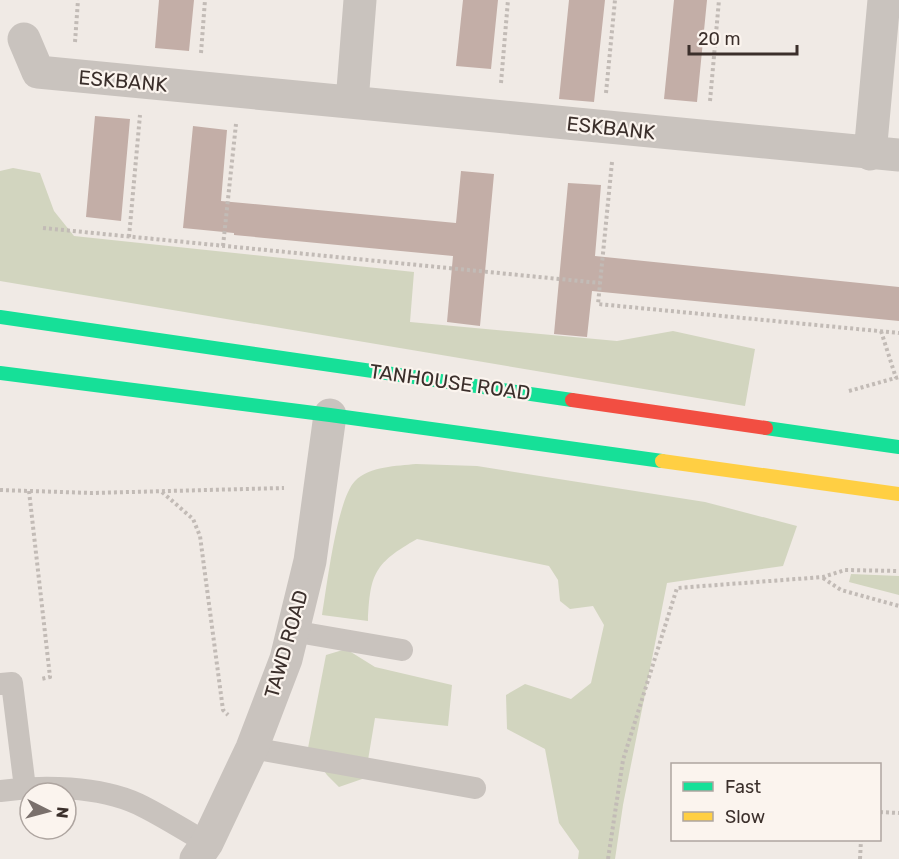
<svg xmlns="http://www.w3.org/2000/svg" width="899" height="859" viewBox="0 0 899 859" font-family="Rubik,sans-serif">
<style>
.green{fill:#d2d5bf}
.building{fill:#c3aea7}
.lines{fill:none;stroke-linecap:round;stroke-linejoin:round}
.path{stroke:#c2bbb6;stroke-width:4;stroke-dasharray:3 3;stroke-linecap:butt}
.lane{stroke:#c9c3be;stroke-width:22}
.street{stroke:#c9c3be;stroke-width:33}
.fast{stroke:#16e098;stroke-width:14}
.slow{stroke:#ffcf43;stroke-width:14}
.jam{stroke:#f24e42;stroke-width:14}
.labels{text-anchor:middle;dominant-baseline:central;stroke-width:4.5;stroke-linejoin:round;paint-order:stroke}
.street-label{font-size:20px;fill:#3b2f2b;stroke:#fbf4ee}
</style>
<rect width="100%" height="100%" fill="#f0eae5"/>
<!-- green -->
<path class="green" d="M13,168L40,173L54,211L74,236L414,272L410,322L617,341L673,331L755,349L745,406L0,281V171Z
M416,464L477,466L705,502L797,526L783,566L667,583L623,805L615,859H578L579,851L559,823L545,749L507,729L506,695L525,684L571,699L591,683L604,625L593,606L570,609L560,601L558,580L549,566L417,539C375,563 370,573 368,621L322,615C327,586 337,499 355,481C370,466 397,466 416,464Z
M851,574L899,576V595L849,582Z
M346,649L375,667L452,685L448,726L375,718L365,778L339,787L327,775L308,748L326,655Z"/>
<!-- building -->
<path class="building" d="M159,0H194L189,51L155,48Z
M463,0H498L491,69L456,66Z
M569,0H605L594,102L559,99Z
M674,0H707L697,102L664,99Z
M95,116L130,119L121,221L86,217Z
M193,126L227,130L221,201L456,223L461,171L494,174L480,326L447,322L453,256L234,235V233L183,228Z
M568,183L601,185L595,256L899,287V321L592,291L587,337L554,334Z"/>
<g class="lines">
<!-- path -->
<path class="path" d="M75,42L78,0
M201,53L205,0
M501,83L508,0
M606,93L615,0
M710,101L719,0
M612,162L598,304L899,333
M43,228L600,283
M129,237L140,115
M223,246L236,124
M881,331L896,378
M849,391L899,377
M0,490L92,493L284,488
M29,491L50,677L41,679
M162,492L193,519L200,536L223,710L228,715
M823,578L841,590L899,606
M880,812L899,813
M608,859L623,760L677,588L823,577L845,570L899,571
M860,859L861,840"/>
<!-- lane -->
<path class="lane" d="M292,631L402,650
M0,684L12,683L25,788
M252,748L475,788
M0,791C42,785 99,786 138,804C161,815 184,830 207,843"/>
<!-- street -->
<path class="street" d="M24,39L38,72L899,155
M352,102L360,0
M870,154L884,0
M196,859L207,843L252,748L286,659L310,561L330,415"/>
<!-- fast -->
<path class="fast" d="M0,317L572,400
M0,373L330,415L662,461
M766,428L899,447"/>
<!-- slow -->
<path class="slow" d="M662,461L899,494"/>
<!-- jam -->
<path class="jam" d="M572,400L766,428"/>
</g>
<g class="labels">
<!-- street labels -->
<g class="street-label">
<text transform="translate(123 81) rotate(5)">ESKBANK</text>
<text transform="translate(611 128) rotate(6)">ESKBANK</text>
<text transform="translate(450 382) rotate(8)">TANHOUSE ROAD</text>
<text transform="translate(286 644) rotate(-74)">TAWD ROAD</text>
</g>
</g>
<!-- legend -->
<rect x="671" y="763" width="210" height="78" fill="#fbf4ee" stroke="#aea5a0" stroke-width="1.5"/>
<rect x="683" y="782" width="30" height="9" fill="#16e098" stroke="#aea5a0" stroke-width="1.5"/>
<text x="725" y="793" font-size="18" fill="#3b2f2b">Fast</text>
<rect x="683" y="812" width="30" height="9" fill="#ffcf43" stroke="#aea5a0" stroke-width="1.5"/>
<text x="725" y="823" font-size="18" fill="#3b2f2b">Slow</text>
<!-- north arrow -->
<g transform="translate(48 811) rotate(96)"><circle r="28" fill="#fbf4ee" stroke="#aea5a0" stroke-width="1.5"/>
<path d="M0-4.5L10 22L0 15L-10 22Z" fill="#7a706c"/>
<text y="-9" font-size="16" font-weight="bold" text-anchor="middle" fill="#3b2f2b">N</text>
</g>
<!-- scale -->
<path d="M689 45v9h108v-9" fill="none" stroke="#3b2f2b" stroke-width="3"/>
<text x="698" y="45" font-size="18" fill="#3b2f2b" stroke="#fbf4ee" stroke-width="4.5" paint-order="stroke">20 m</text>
</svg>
